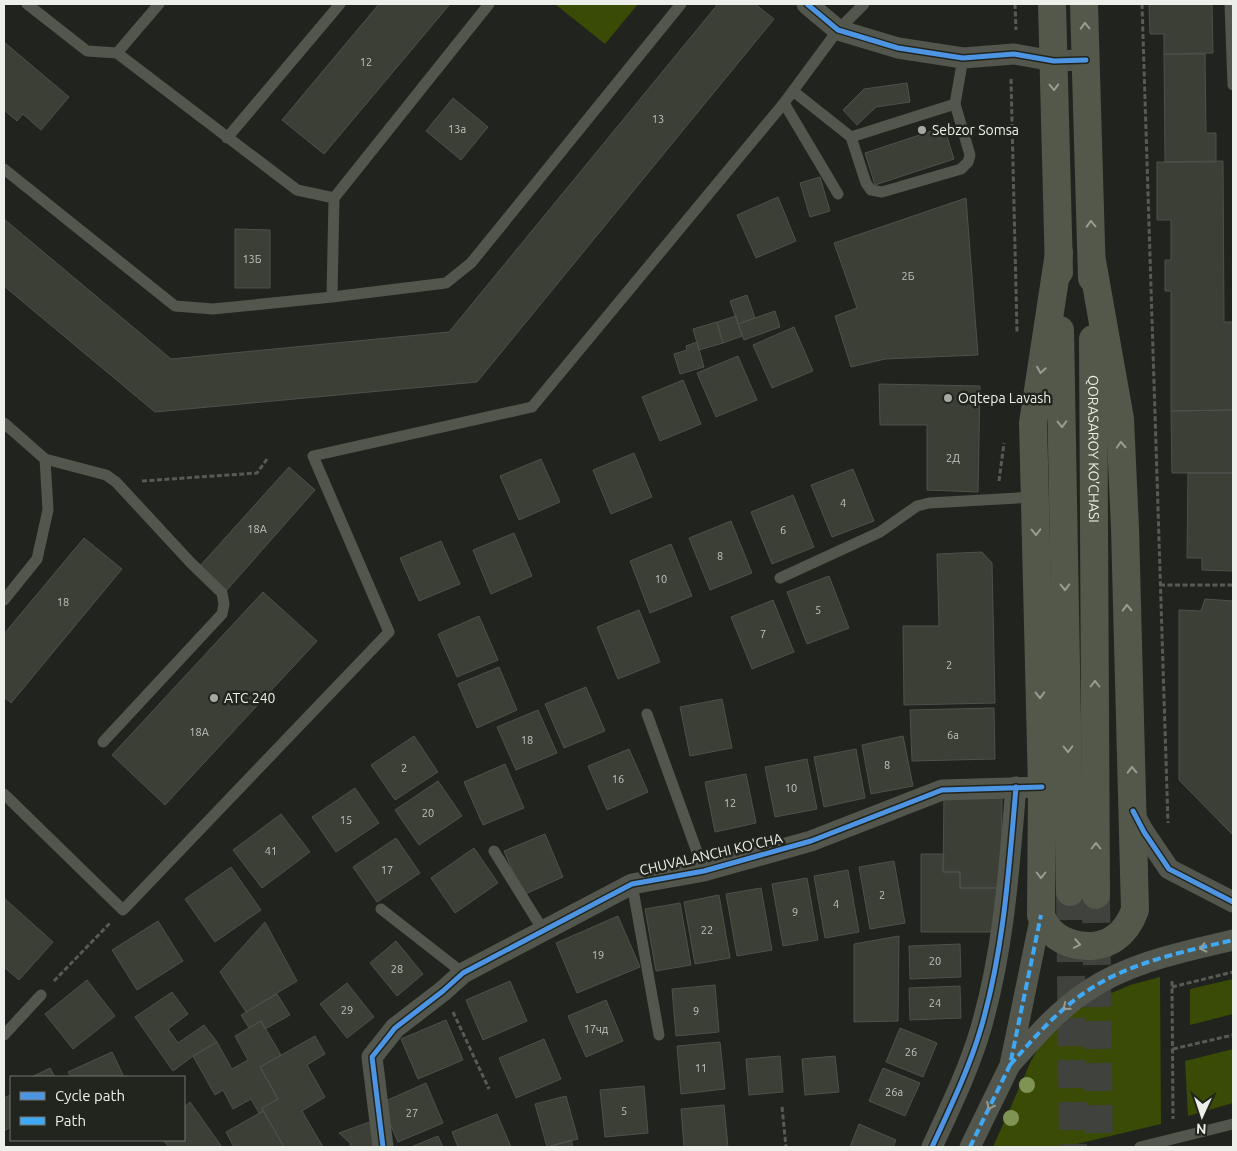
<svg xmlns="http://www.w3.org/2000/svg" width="1237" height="1151" viewBox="0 0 1237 1151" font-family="Ubuntu,sans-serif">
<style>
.green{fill:#394b05}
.building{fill:#3c3f35;stroke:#4e504c}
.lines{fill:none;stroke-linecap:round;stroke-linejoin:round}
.secondary-tunnel{stroke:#40423d;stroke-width:28;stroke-dasharray:28 14;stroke-linecap:butt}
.path{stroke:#585b54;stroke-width:3;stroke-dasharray:5 2.5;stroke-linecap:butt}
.service{stroke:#53564c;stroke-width:11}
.minor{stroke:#53564c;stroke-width:21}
.secondary{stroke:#53584b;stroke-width:28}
.quiet{stroke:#3fa9f5;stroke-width:4;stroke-dasharray:8 4;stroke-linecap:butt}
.cycleway-casing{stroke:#22251d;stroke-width:8}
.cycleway{stroke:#4d94e3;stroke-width:5}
.tree{fill:#7e9354}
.oneway{stroke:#989c93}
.oneway2{stroke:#989b93}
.poi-dot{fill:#a6a8a3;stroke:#22251d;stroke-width:2}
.labels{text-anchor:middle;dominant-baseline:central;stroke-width:5;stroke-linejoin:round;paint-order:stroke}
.number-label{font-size:11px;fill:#c1c4bd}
.poi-label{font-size:14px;fill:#edf0ea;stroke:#22251d;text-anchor:start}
.street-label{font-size:14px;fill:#edf0ea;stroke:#22251d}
</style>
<rect width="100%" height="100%" fill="#21231f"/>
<!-- green -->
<path class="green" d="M555,4H638L605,44Z
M1160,977L1161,1124L1064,1147H993L1031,1061L1050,1028L1076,1011L1102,997L1130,985Z
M1233,979V1014L1190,1025V989Z
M1233,1049V1103L1188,1116L1185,1061Z"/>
<!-- building -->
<path class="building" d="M379,4H450L324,154L282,120Z
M718,4H755L774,19L477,382L155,412L4,286V219L171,359L449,332Z
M1149,4H1212L1213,53L1164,54V34H1150Z
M4,42L69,97L41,130L23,114L17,121L4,110Z
M1164,54H1205L1206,133H1216V162H1165Z
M907,83L910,102L876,107L857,125L843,110L864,89Z
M453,98L488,127L461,160L426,131Z
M944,127L954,159L875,185L865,153Z
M1223,161L1224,322H1233V410L1171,411V291H1165V260H1171V220H1157V162Z
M820,177L830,211L810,217L800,183Z
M778,197L796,241L756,258L737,215Z
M966,198L978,355L885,359L851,367L835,316L857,308L834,243Z
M235,229L270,230V288H235Z
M747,295L755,318L738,324L730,301Z
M775,311L780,327L744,340L738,324Z
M736,316L742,336L723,343L717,322Z
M717,322L723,343L699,350L693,329Z
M794,327L813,371L772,388L753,345Z
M697,342L704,367L680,374L674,354L687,350L686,346Z
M738,356L757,400L716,417L697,373Z
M683,380L701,424L660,441L642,397Z
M879,384L980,386L978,492L927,490V425H880Z
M1233,410V473H1172L1171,411Z
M634,453L652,497L611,514L593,470Z
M541,459L560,502L519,520L500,476Z
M289,467L315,490L226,591L199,567Z
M853,469L874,521L832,537L811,485Z
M1188,473H1233V571L1202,570V558H1187Z
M793,495L814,547L772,564L751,512Z
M731,521L752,573L710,590L689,538Z
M514,533L532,576L491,594L473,550Z
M84,538L122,569L11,703L4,697V634Z
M441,541L460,584L419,601L400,558Z
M671,544L692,596L650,613L630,561Z
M982,552L992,563L995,703L904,705L903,626H939L937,554Z
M829,576L849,628L807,644L787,592Z
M263,592L317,641L165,805L112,755Z
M1205,599L1233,601V835L1179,780V610L1201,611Z
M773,600L794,652L752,669L731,617Z
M639,610L660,662L618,679L597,627Z
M479,616L498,660L457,677L438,634Z
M499,667L517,710L477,728L458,684Z
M586,687L605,731L564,748L545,704Z
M722,699L732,748L690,756L680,707Z
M994,708L995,759L912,761L910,710Z
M538,710L557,753L516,770L497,727Z
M414,736L438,772L395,800L371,765Z
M903,736L913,786L871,794L862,745Z
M629,749L648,792L607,810L588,766Z
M856,749L865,798L824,807L814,757Z
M807,759L817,809L775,817L765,767Z
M505,764L524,808L483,825L464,782Z
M746,774L756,823L715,832L705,782Z
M438,781L462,816L419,845L395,810Z
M355,788L379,823L336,852L312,817Z
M944,794H1002L1001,888H960V872H943Z
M281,814L310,852L262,888L233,850Z
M545,834L563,877L523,895L504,851Z
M396,838L420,873L377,902L353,867Z
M474,848L498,883L455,913L431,878Z
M921,854H944L943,872H960V888H998V932H921Z
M894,861L905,923L870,929L859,867Z
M231,867L261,910L215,942L185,899Z
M848,870L859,932L825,938L814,876Z
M807,878L818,940L783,946L772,884Z
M761,888L772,950L737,956L726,894Z
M719,895L730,958L695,964L684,902Z
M4,898L53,942L19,980L4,967Z
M680,903L691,965L656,971L645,909Z
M618,916L640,967L577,993L556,943Z
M158,921L183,961L137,990L112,950Z
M265,922L297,981L246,1012L220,972Z
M899,936L898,1021L854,1022V944Z
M396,941L423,974L397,996L370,963Z
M960,944L961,977L910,979L909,946Z
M87,980L115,1016L73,1049L45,1014Z
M510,981L527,1021L483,1040L466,1000Z
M347,983L374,1017L347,1038L320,1004Z
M715,985L719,1032L676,1036L672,989Z
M960,986L961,1018L910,1020L909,988Z
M172,992L188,1014L168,1029L178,1043L204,1025L217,1042L193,1056L173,1071L135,1017Z
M277,994L290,1015L265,1029L261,1021L249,1028L241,1015Z
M606,1000L623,1041L586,1057L568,1016Z
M446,1020L463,1060L418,1079L401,1039Z
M261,1021L281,1055L260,1067L278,1099L262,1108L263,1111L259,1113L251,1099L233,1109L223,1090L215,1095L193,1056L217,1042L232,1069L248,1060L235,1036Z
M900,1028L937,1043L923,1077L886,1062Z
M315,1036L325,1054L307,1065L325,1097L302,1111L323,1147H284L262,1108L278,1099L260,1067Z
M544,1039L561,1079L516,1098L499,1058Z
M720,1042L725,1089L681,1094L677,1046Z
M112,1052L124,1077H71L68,1072Z
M780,1056L783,1092L749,1095L746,1059Z
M835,1056L839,1092L805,1095L802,1059Z
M50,1068L55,1077H32Z
M883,1068L920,1083L905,1116L869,1101Z
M426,1083L443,1123L398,1142L381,1103Z
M644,1086L648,1133L605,1137L600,1090Z
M10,1095L11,1127L4,1131V1098Z
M566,1096L578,1139L547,1147L535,1104Z
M190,1102L222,1147H169L163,1140H184V1107Z
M724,1105L728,1147H684L681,1109Z
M263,1111L284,1147H234L226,1132Z
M497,1114L511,1147H458L452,1132Z
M375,1120V1147H349L351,1144L339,1133Z
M859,1124L896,1140L893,1147H850Z
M438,1136L443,1147H411Z
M571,1140L573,1147H546H547Z"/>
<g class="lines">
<!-- secondary-tunnel -->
<path class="secondary-tunnel" d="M1070,892L1073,1147
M1096,895L1099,1147"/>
<!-- path -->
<path class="path" d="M1015,4L1016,30
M1142,4L1168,823
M1011,79L1017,332
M142,481L257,473L267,459
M999,481L1004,443
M1160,585H1233
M54,981L110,923
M1172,981L1173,1119
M1172,987L1233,972
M453,1012L489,1089
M1173,1049L1233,1035
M782,1107L786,1147"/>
<!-- service -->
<path class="service" d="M27,4L87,51L117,53L297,190L334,198L489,4
M1230,4L1233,85
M117,53L159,4
M793,91L851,137L955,104L963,58
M784,103L838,194
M851,137L866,183L871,190L882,192L961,169L968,162L970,155L955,104
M227,138L340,4
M4,169L175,306L213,309L332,297L446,283L471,263L681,4
M332,297L334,198
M4,423L45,459L106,475L116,482L191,563L222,593L224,604L222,614L103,742
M780,578L880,532L917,506L929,503L1035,497
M4,600L37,559L48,510L45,459
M647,714L704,871
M4,794L123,910L389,632L313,456L532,407L784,103L838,30L864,4
M494,851L543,930
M632,884L659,1035
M381,909L463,973
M4,1035L41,995
M1140,1147L1233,1124"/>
<!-- minor -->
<path class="minor" d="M807,4L838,30L898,48L963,58L1014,54L1054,61L1086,60
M1133,812L1144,832L1169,869L1233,902
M1010,1065C1034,1038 1057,1011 1087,991C1130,962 1183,952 1233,940
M383,1147L372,1057L395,1028L443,991L463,973L632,884L704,871L811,841L942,790L1042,787
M932,1147C950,1108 969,1069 981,1028C1004,949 1009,868 1016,787
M970,1147L1010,1065L1041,915"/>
<!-- secondary -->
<g class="secondary">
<path d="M1052,4L1059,272"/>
<path d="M1084,4L1092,278"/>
<path d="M1059,253L1033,423L1042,787L1041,915C1050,944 1091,955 1115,938C1125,931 1131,921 1135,910L1125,528L1120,419L1092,261"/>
<path d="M1060,330L1070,892"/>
<path id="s1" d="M1093,339L1096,895"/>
</g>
<!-- quiet -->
<path class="quiet" d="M1010,1065C1034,1038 1057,1011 1087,991C1130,962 1183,952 1233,940
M970,1147L1010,1065L1041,915"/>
<defs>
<path id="cycleway" d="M807,4L838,30L898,48L963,58L1014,54L1054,61L1086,60
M1133,811L1144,832L1169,869L1233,902
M383,1147L372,1057L395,1028L443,991L463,973L632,884L704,871L811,841L942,790L1042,787
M932,1147C950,1108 969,1069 981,1028C1004,949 1009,868 1016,787"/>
</defs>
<!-- cycleway casing -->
<use href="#cycleway" class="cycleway-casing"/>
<!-- cycleway -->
<use href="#cycleway" class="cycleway"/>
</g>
<!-- trees -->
<g class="tree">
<circle cx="1027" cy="1085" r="8"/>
<circle cx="1011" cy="1118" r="8"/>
</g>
<!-- one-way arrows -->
<defs><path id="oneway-chevron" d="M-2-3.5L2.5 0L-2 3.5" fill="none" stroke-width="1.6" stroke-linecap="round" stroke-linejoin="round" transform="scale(1.25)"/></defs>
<g class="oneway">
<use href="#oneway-chevron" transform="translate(1085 26) rotate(-92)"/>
<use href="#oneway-chevron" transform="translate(1054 87) rotate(88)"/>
<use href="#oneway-chevron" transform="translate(1091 224) rotate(-92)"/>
<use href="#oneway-chevron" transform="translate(1041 370) rotate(99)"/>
<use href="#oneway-chevron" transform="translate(1062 424) rotate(89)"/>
<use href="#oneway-chevron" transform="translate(1121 445) rotate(-93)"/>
<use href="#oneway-chevron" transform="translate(1036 532) rotate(89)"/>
<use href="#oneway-chevron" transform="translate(1065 587) rotate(89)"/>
<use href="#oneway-chevron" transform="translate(1127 608) rotate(-92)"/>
<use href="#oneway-chevron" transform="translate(1095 684) rotate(-90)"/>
<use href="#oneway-chevron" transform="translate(1040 695) rotate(89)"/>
<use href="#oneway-chevron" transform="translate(1068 749) rotate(89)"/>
<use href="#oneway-chevron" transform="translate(1132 770) rotate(-92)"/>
<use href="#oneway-chevron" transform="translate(1096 846) rotate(-90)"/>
<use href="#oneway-chevron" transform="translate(1041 875) rotate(90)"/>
<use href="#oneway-chevron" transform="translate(1077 944) rotate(10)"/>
</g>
<g class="oneway2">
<use href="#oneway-chevron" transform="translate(1203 948) rotate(167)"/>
<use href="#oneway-chevron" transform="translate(1066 1007) rotate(141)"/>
<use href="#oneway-chevron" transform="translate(990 1106) rotate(116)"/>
</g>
<!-- markers -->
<g class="poi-dot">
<circle cx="922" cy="130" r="5"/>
<circle cx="948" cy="398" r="5"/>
<circle cx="214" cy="698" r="5"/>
</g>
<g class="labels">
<!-- number labels -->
<g class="number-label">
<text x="366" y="62">12</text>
<text x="658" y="119">13</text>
<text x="457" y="129">13а</text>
<text x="252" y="259">13Б</text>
<text x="908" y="276">2Б</text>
<text x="953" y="458">2Д</text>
<text x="843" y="503">4</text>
<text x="257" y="529">18А</text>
<text x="783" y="530">6</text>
<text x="720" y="556">8</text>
<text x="661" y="579">10</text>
<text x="63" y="602">18</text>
<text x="818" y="610">5</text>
<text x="763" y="634">7</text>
<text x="949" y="665">2</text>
<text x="199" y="732">18А</text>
<text x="953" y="735">6a</text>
<text x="527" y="740">18</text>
<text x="887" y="765">8</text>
<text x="404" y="768">2</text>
<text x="618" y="779">16</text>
<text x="791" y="788">10</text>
<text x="730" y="803">12</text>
<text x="428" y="813">20</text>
<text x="346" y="820">15</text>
<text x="271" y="851">41</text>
<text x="387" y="870">17</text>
<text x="882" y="895">2</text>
<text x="836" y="904">4</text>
<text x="795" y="912">9</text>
<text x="707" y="930">22</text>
<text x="598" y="955">19</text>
<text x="935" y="961">20</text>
<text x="397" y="969">28</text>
<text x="935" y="1003">24</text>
<text x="347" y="1010">29</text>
<text x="696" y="1011">9</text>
<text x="596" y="1029">17чд</text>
<text x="911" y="1052">26</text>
<text x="701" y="1068">11</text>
<text x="894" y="1092">26a</text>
<text x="624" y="1111">5</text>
<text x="412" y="1113">27</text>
</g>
<!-- poi labels -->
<g class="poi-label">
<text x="932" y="130">Sebzor Somsa</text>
<text x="958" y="398">Oqtepa Lavash</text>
<text x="224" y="698">АТС 240</text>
</g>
<!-- street labels -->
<g class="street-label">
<text stroke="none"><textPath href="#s1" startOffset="110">QORASAROY KO'CHASI</textPath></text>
<text transform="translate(711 854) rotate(-13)">CHUVALANCHI KO'CHA</text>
</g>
</g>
<!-- border -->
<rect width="1237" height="1151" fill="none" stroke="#edf0ea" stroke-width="10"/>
<!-- legend -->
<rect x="10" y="1076" width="175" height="65" fill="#22251d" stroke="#73766f"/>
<rect x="20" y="1092" width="25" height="8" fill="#4d94e3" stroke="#73766f"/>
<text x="55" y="1101" font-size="15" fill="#edf0ea">Cycle path</text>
<rect x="20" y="1117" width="25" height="8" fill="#3fa9f5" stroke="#73766f"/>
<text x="55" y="1126" font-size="15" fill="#edf0ea">Path</text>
<!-- north arrow -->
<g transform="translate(1202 1116) rotate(183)" stroke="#22251d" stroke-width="4" paint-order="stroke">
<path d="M0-4L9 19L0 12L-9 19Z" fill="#edf0ea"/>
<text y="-8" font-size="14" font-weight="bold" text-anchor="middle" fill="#edf0ea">N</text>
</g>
</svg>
